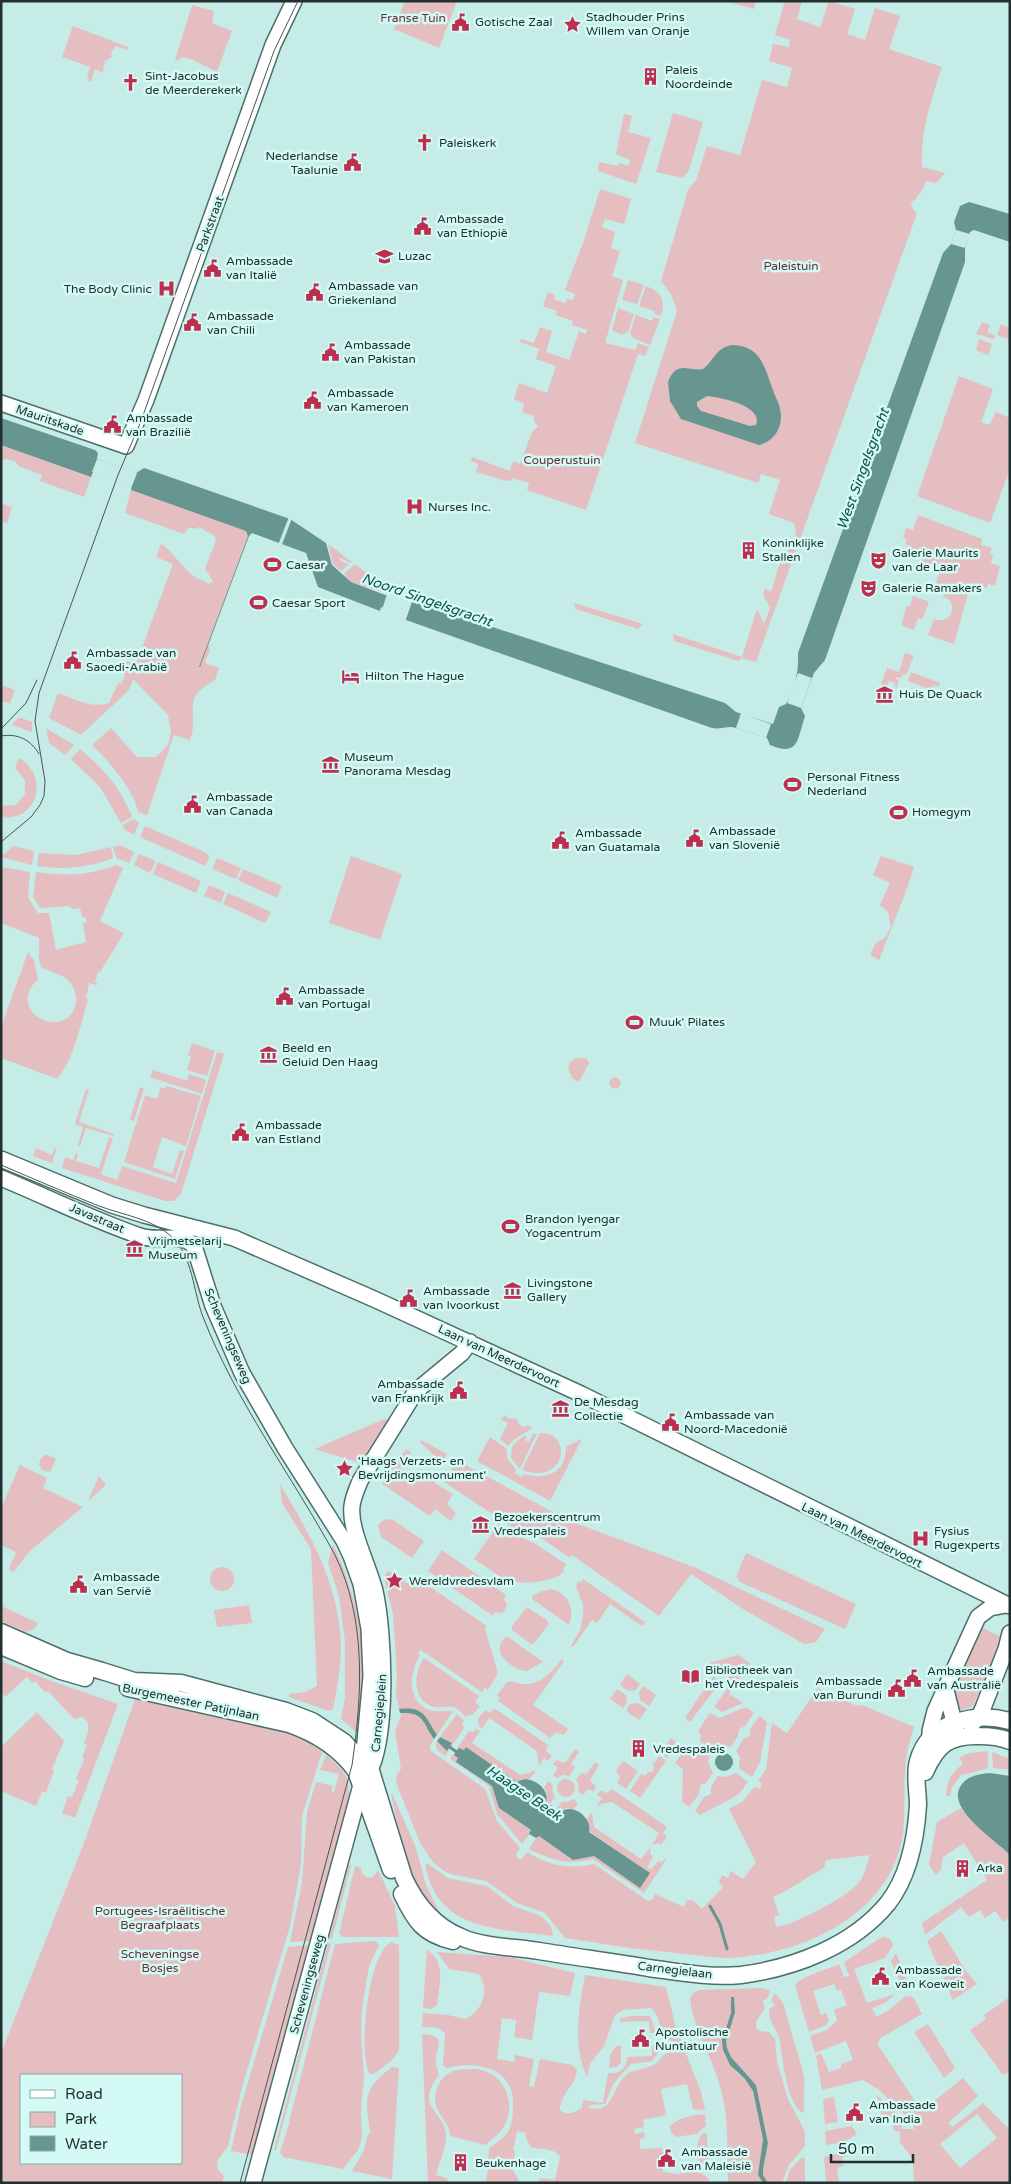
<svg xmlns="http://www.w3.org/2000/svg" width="1011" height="2184" viewBox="0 0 1011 2184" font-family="'Varela Round',sans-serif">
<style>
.green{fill:#e4bec1;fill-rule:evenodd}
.water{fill:#67958f;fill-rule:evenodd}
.pier{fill:#c6ece7}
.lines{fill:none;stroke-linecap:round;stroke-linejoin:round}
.stream{stroke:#67958f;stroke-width:3}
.tertiary-casing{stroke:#4d6f6b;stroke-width:18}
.secondary-casing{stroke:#4d6f6b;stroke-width:19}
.tertiary{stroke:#fff;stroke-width:15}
.secondary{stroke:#fff;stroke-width:16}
.tram{stroke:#445855;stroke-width:1}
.labels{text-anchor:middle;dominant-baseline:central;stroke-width:5;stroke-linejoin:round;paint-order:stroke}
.poi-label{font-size:12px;fill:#22312f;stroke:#d3faf4;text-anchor:start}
.park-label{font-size:12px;fill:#662e36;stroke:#d3faf4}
.street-label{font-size:12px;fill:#22312f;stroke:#d3faf4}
.water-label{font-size:14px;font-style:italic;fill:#0f524c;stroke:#d3faf4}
</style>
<rect width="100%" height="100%" fill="#c6ece7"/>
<!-- green -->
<path class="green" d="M405,1H457L439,48L394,29Z
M726,1H756L754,9Z
M785,1H802L797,19L820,27L829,1L855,9L847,34L865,40L875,8L900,16L889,49L942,67C931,100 920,132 922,167L945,173L936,183L926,181L924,184L925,185L915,200H914L911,203L913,210L917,213L756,662L742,658L738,661L674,641L673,634L742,657L757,609L764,624L770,608L763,594L765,589L771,592C775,582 777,567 783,558C791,545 799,540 794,523L769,514L780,480L761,474L758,483L635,443L677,311L671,294L661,281L688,190L696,180L707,146L740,155L762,80L787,87L792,68L769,61L773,44L789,47L790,40L775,35Z
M192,5L214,11L212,23L232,31L217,72L191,59L181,57L178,61L175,60Z
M73,26L128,47L127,50L116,46L111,53L112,57L105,61L103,69L104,73L95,69L91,82L88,81L89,79L87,78L90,67L62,57Z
M673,113L703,122L689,170L683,178L656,172Z
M624,114L632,116L628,132L651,138L636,184L598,171L599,162L618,166L619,163L629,166L630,160L616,154Z
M600,189L631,199L624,224L605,219L602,227L615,232L611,248L620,251L612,276L623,280L605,343L635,350L638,343L649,347L645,356L638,354L586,510L527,490L529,483L513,478L511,481L507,480L506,481L476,472L478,464L471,461L472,457L510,471L513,461L520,464L532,432L538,427L534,421V416L522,412L524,403L514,399L519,383L547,393L556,366L536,359L539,349L520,342L521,339L534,343L540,327L552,331L546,352L569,360L579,331L586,334L587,330L572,325L573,321L556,315L557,311L543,306L548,292L555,295L553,299L565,303L567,299L573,300L575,294L565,290L584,240Z
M628,280L644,285L637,304L622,300Z
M646,286C662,292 666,301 661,316L654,314L655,311L639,306Z
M618,308L634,314L628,332L622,335L612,330Z
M636,315L652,321L653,317L660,319L650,345L633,338L630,333Z
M982,322L990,325L987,332L995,335L994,339L976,334Z
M1001,324L1010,328V340L997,335Z
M979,339L992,344L988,355L976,350Z
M959,376L993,389L981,422L989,425L996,412L1010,418V469L990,523L917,496Z
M1,445L91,477L84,497L40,481L42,475L18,466L16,462L8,459L1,460Z
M131,490L246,531L248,536L208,643L210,651L205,661L207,664L219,668L215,680C179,699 200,712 190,740L174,735L147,815L138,812C134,790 108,760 92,745L111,728L137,757H156L168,745L171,732L168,715L133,679L129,690L81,735L49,718L58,693C75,699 91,709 109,703L118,683L121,684L125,675L122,672L126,661L136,664L173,564L156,557L161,544C169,547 184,570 195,577C200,580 204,579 208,584L213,582L205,568L216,540L215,536L199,527L195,529L189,527L184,534L125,513Z
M1,503L12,507L7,523L1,521Z
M918,515L982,539L981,545L992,548L990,554L993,555L991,563L1000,566L995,586L988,584L987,588L971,583L954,644L928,635L934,619C952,626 960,602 943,596L944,593L934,589L941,568L921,561L923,556L919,555L917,559L912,558L914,552L911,551L912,547L905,544L907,539L903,538L906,528L913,530Z
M328,544L352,562L350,563L340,558V561L349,564L341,571L333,564Z
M355,564L379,583L385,593L351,582L344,574Z
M913,596L929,602L922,620L918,618L914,630L901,625L907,606H910Z
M574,603L643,624L638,629L576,609Z
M905,653L914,656L906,675L903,674L901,678L896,677V679L899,680L897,687L894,686L895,683L889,681L887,687L881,685L887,668L899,672Z
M911,672L940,683L939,687L933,685L931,690L908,681Z
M1,685L15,690L10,703L1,701Z
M19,717L32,722V732L12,725Z
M46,728L74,745L65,755L49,743Z
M80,749C103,768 121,788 132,817L121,823L100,787L71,759Z
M19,758C50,776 38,822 1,817V806L16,805L25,794V780L15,768Z
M134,819L139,823L134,835L125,830L122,825Z
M145,826L207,853L209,858L205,866L140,837Z
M119,845L134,852L129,863L116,858L113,847Z
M13,846L34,851L32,865L1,857Z
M111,847L113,858C88,868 64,870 37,866L39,853L76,855Z
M139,854L156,861L150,873L134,865Z
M351,856L402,874L380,940L329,923Z
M881,856L914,867L906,891L879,960L870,955L875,944L886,937L891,926L888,912L880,905L890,883L873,875Z
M217,858L241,868L236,879L212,869Z
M158,862L201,881L196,893L153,874Z
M115,865L123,868L100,921L124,933L100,972H98L95,982L97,983L96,985L89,983L86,998L88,999C80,1026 75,1057 57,1079L1,1058V1027L28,952L34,960L38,979C3,1013 68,1043 76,1003C77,995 74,987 69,981C62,974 50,972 41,967L39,959V938L1,923V867L30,872L28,898L38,913H49L56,950L86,942L83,924L86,922V918L82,916L80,908L73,909L69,906L40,908L33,897L36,872C62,876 91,876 115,865Z
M243,869L282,886L277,898L238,880Z
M209,885L225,892L221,903L204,896Z
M228,893L271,912L265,923L223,904Z
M192,1043L215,1051L207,1076L187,1070L191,1056L188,1055Z
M217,1052L224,1054L181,1194L174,1201H165L62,1168L65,1157L73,1160L76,1153L78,1154L76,1161L99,1168L109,1137L113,1138L101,1174L117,1180L122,1166L176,1183Z
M576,1058L587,1059L589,1063L579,1082L572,1078L568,1069L570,1062Z
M153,1070L187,1081L189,1074L206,1080L202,1094L150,1077Z
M609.5 1083a5.5 5.5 0 1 1 11 0a5.5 5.5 0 1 1-11 0Z
M166,1086L201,1096L186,1146L162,1137L153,1167L172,1174L180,1150L184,1151L175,1179L124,1162L145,1095L157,1099L161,1087L165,1089Z
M140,1087L144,1089L134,1121L130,1119Z
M86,1089L89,1090L79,1122L114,1134V1136L86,1128L80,1146L78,1145L83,1127L75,1124Z
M36,1148L52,1155L55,1148H57L52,1163L33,1156Z
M505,1415L508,1419L513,1418L518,1420V1424L524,1427L528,1425L532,1427C528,1433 515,1436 508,1446L500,1439L508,1423L501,1420Z
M384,1419L387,1420L388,1424L363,1464L315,1449Z
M537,1433L520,1469L511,1458L512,1447L518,1440L527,1435L525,1440L529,1442L533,1434Z
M540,1433C573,1431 567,1486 522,1470Z
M490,1437L507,1449V1458L516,1470L514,1473L522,1477L524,1474C538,1478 556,1478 563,1462C566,1457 565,1451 567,1446L582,1439L550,1501L477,1461Z
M421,1440L447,1454L442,1463L420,1442Z
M406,1449L411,1452L400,1468L415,1475L418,1472L426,1477L429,1472L435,1483L453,1494L447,1504L456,1513L451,1521L435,1509L430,1516L382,1484Z
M46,1454L56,1459L50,1472L42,1470L39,1464L41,1458Z
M457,1460L567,1520L694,1567L825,1629L816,1642L804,1644L743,1609L691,1574L659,1616L572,1555L570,1558L538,1536L515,1529L444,1482Z
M20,1465L47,1478L43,1488L83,1507L30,1551L13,1572L9,1569L16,1552L1,1545V1508Z
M99,1476L106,1485L88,1501Z
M280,1484C311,1536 340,1586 341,1648C341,1667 337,1687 334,1705L333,1709L329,1711L289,1697V1694L305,1692L317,1686L311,1549L282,1503Z
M385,1519L393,1520L424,1541L412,1558L381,1537L378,1525Z
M499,1523L516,1535L534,1543L566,1564L563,1570L564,1572C555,1581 529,1584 515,1582L513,1585L474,1559Z
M333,1544C346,1572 355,1599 360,1630H364L366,1670L361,1736L341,1719L345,1698V1642L339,1596L328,1563Z
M442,1550L506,1595L504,1599L507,1604L505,1611L501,1613L495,1612L493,1616L428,1571Z
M746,1553L856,1604L845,1629L738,1581L739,1579L736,1577Z
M210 1579a12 12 0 1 1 24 0a12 12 0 1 1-24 0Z
M388,1571L407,1583L414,1585L415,1588L423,1582L487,1626L485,1629L498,1673L488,1690L485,1688L482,1692L421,1650L418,1653L420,1655C410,1672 406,1701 429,1710C437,1713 445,1710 453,1711L437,1735C425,1716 425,1708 399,1709L396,1695L397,1677L393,1614L384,1577Z
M583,1579L645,1622L642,1626L610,1604L597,1623L592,1620L573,1647L571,1646L581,1628L583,1615V1605L576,1587L578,1581L580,1583Z
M551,1589C569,1593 575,1609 569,1625L532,1599V1596L542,1591Z
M249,1605L252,1623L217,1627L214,1610Z
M1,1606L38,1623C36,1629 32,1630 26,1632L1,1621Z
M527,1607L548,1621V1625L534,1643L531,1644L512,1630V1626Z
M978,1626L1004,1638L973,1706L953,1713L952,1693Z
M506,1637H508L543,1662L527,1671C512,1670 488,1651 506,1637Z
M738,1655L750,1663L729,1694L743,1703L722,1712L714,1707L729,1686L730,1680L726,1674L709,1663Z
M424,1658L479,1696L475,1702L480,1706L473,1715H468L466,1717C462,1714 459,1709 454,1707C447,1705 440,1709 434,1707C412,1701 413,1673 424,1658Z
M562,1659L564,1661L533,1705L568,1729L564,1735L556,1732L550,1738L498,1701L500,1698L497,1695L507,1682C513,1681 517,1683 523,1684C541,1685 552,1672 562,1659Z
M1,1661L54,1682L118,1704L75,1818L62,1813L68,1796L72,1797L79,1780L76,1779L84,1759L82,1757L87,1745L84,1743L88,1732V1722L82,1717L74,1719L48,1691L46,1693L35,1681L33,1683L27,1677L5,1697L3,1695L1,1696Z
M627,1674L640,1684L636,1690L628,1691L620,1685Z
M714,1676L718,1681V1685L690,1722L685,1718L703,1691H708L710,1688L708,1684Z
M643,1686L656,1695L649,1706L640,1700L639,1692Z
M818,1688L857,1706L862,1705L914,1727C911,1738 907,1749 906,1761C903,1784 906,1809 903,1833C892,1917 796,1958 721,1958L630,1948L565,1938L545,1913L517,1903L486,1881L454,1875L444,1871L433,1862L421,1845L397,1785L396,1776L401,1769L395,1731L402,1713C426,1712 423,1723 434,1739L430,1746L431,1751L485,1789L497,1821L520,1848L516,1854L518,1859H522L527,1852C547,1865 570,1870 594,1864L648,1901L652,1900L655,1894L684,1907L687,1900H693L702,1909L723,1887L719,1882L722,1875L728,1878L731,1871L743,1879L756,1862L729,1809L742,1802L755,1786L759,1789L761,1787L762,1784L758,1781L766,1769L772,1723L787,1733ZM870,1855C867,1863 865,1874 860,1881C850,1896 794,1925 776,1927L774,1917L779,1915L773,1897C791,1890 806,1877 824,1868L826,1860Z
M617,1689L626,1695L627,1702L623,1708L610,1699Z
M135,1699L247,1717L301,1737L322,1752L302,1816L301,1864L290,1926L242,2087L228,2146L217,2161L218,2170L224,2176L222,2183H1V2053L84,1843ZM21,2075H181V2163H21Z
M638,1703L647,1709L639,1720L626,1711L630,1704Z
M746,1707L754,1713L745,1726L739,1729L738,1736L731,1747L724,1746L714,1750L700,1741L701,1736L698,1731L710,1713L719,1718Z
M494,1708L548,1745L546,1751L552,1756L548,1761L544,1758L539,1766L537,1751L489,1718L482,1729L479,1726L478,1719L485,1710L490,1713Z
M37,1712L64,1741L52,1769L54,1771L46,1792H42L36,1806L1,1791V1747Z
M457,1714L464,1720L462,1725L464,1728L445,1756L437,1750L436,1745L437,1741L447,1750L452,1743L440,1737Z
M759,1716L767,1722L760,1762L752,1777L739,1768L740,1757L736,1751L743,1739L750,1736V1729Z
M476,1729L480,1731L472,1743L520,1775L530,1773L533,1770L535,1772L530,1779H521L517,1782L466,1747L457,1761L492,1786L499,1808L532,1831L522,1844L497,1814L489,1786L450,1759L469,1731L473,1732Z
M671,1738L676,1742L667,1758L661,1753Z
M697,1745L710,1755L708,1763L713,1773L706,1783L700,1785L699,1794L689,1807L682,1802L683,1769L675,1763L687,1746L692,1748Z
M575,1749L579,1752L571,1764L575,1767L570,1776L563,1775L557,1778L553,1775L558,1768L553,1764L557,1760L563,1763L566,1762Z
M988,1751V1768L964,1775L962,1774L952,1787L950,1796H946C947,1780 951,1773 963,1764L959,1758L969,1753Z
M992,1752L1010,1759V1770L993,1768Z
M326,1755C343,1770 352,1777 348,1802L311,1941L290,1942L302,1883L307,1812L316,1782L333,1786L331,1791L334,1792L339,1774L320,1770Z
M659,1756L666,1761L640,1798L630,1791L641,1774L645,1776L648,1772H652L654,1768L653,1765Z
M623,1761L638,1771L626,1789L617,1783L620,1778L616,1771Z
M595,1762L599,1765L590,1780L596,1787L593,1792L588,1789L583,1795L578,1792L579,1786L576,1780L582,1772L586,1775Z
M736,1773L748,1782L738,1795L700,1815L695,1811L704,1797L711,1794V1787L718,1776L726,1777Z
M557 1788a9 9 0 1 1 18 0a9 9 0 1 1-18 0Z
M548,1781L553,1785L552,1791L555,1797L550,1804L545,1801L547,1793L544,1788Z
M612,1789L667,1827L663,1833L667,1836L661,1845L658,1843L652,1845L659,1833L612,1802L601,1804L598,1807L597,1806L602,1798L597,1795L601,1790L607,1793Z
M392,1793L416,1848L426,1885L441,1915C408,1886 400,1835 391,1794Z
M574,1799L578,1803L574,1809L566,1808L561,1812L556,1809L562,1802H568Z
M961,1808L970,1820L1010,1855V1923L1007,1919L1003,1922L995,1911L985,1918L980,1910L969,1917L961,1907L925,1935L922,1923L987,1880L964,1843L943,1857L941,1869L936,1875L929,1865L937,1822Z
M592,1812L594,1827L641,1859L650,1848L651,1849L650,1853L653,1858L647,1867L651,1870L658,1861L661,1862L665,1859L666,1860L644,1893L593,1859C567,1865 554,1861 529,1849L538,1835L573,1860L594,1856L649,1873L589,1831L590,1827L587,1819Z
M425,1864H428L448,1878L487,1886L513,1906L541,1916L551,1926L553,1936C498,1928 437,1932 425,1864Z
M349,1865H351L332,1939H329Z
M355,1866L361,1868L362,1874L368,1878L373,1877L378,1870L395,1906L399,1937H343L339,1934Z
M941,1931L966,1971L977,1984L953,2000L927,1941Z
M885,1937L891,1940L893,1946L885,1958L854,1969L867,2003L895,1994L885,2003L872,2008L876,2017C888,2012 895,2004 906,1996L913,1997L922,2014L879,2039L878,2045L919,2107L925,2108L963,2078L978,2096L948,2123L953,2127L983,2103L1010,2130V2183H914L913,2160L900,2142V2131H894L892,2117L882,2118L877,2095L901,2117L902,2129H914L913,2117H907L879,2090L863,2080L822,2090L816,2056L821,2053L829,2072L841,2068V2064L853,2060L846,2041L815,2053L810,2036L827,2030L837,2020L834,2010L847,2005L841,1990L837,1991L834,1984L813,1991L821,2015L826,2013L829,2021L826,2025L809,2032L795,1985C800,1977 829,1969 839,1964L844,1977L849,1976L844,1962L880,1938ZM977,2114L997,2138L960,2168L940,2144Z
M375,1941L379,1945L369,1966L362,2009L361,2035L364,2078L361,2107L362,2138L358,2150L343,2169L283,2157L280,2152L288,2127L290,2123L289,2122L335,1944Z
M392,1942L399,1945V2050L393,2059L374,2074H370C357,2057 368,1950 392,1942Z
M328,1943L331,1944L276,2150H274Z
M310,1945L253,2155L231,2151L241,2106L288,1947Z
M427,1950C447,1963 439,1985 437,2005L431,2009L423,2008Z
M895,1950L909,1986L905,1988L902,1987L891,1961L896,1953Z
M437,1952L509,1957L575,1973L570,1996L539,1992L532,2040L514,2037L516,2020L502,2018L497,2059L514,2062L515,2055L534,2059L529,2086L534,2087L540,2059L573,2065L577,2071C575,2086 561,2093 560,2110C568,2116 573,2113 582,2108L583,2100L603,2103L608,2073C619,2075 627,2068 627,2057L652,2056V2046L660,2045L659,2052L652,2061L631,2064L613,2084L605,2104L590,2105L588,2106L590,2108C614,2113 611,2089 626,2075C633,2069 643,2070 651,2066C658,2064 660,2058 665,2054C670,2051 678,2049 683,2046L701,2092L705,2110L693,2109L687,2084L661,2089L666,2115L643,2120L644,2127L634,2129L635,2134L644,2132L645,2138L640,2139V2149L662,2148L663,2155L659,2156V2162L663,2163V2172C669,2172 675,2175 679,2174C691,2171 699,2170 709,2179V2183H537L541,2178L555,2180L560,2157C554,2147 541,2150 531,2147L526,2138V2133L517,2131L513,2150L515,2151L513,2170L520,2183H485L487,2177L489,2149C495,2143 505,2138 509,2130C512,2124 513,2115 513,2108C516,2068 478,2060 447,2068L443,2066L445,2033L438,2028L422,2027L423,2013L448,2015L465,2019C483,2011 490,1991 479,1974L449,1969Z
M585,1975L666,1987L676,2028L682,2042C655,2044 665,2020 651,2008L623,2010L615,2015L604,2046L590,2064L587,2077C572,2046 579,2008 585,1975Z
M763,1988L770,1991L767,1999L762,2001L765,2008L756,2022V2028L760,2031L769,2032L775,2039L777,2062L788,2099L805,2132V2146L789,2165L782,2183H768L763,2175V2169L768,2143L756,2085L731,2057L727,2048L726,2041L735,2014L734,1998L731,1997V2013L722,2040L737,2073L745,2079L753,2091L763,2139L758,2175L763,2183H728C727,2154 729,2122 722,2094C715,2061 694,2033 690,1999L693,1993L699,1990Z
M775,1993L783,2003L803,2072C806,2085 803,2098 804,2112L803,2113C787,2105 782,2058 780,2041C777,2029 769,2024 769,2009L775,2005L771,2001Z
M1010,1997V2072L1003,2075L970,2030L986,2019L984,2015Z
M630,2016H650L656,2033H650L649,2021L620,2022V2019Z
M928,2024L955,2068L944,2078L914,2032Z
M422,2034C449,2036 435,2046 436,2063C436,2067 438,2071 439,2075C413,2108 445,2110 446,2136C446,2148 439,2163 436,2175L446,2178L450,2183H428Z
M616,2046H621V2062L617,2067L609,2068L610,2056Z
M392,2067L399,2068L392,2179L352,2171L364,2150L368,2134L370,2133C366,2099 361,2091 392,2067Z
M477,2069C505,2073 518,2104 503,2128C499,2135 491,2139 486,2145L450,2136C450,2124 441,2119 437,2108C432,2096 438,2079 449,2073C457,2068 469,2069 477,2069Z
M834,2097L838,2122L825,2124L823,2099Z
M705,2114L706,2126L696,2134L676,2137L671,2132L670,2126C679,2117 694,2115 705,2114Z
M852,2126L857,2134L844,2142L826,2145L825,2131Z
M707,2133L708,2171C696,2166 694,2144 702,2134Z
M847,2152V2156L842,2157L843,2166L837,2168L839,2183H826L824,2157Z
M802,2157L805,2159V2183H786L789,2171Z"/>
<!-- water -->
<path class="water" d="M969,202L1010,214V242L974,230L970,232L965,249V262L825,660L814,673L801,708L805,716C797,740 799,757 770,745L767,738L736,728C728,725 721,730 712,728L406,620L405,616L381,607L380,611L318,587L306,553L252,533L249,536L200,667H199L248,536L246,531L131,490L132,485L93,472L91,477L1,445V418L95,450L98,453L97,459L136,473L144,468L290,519L326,543L332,565L351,582L409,604L413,601L725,703L736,712L773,724L779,707L786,704C795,687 799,672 798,653L943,253L951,244L956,230L954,222L960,206Z
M732,345C762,346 764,367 773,390C775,397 779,402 780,409C784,426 775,441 759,445L681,419L670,401L668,382C677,359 689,372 703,369C716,359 714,349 732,345ZM707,396C720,397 764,406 756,425L750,426L701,411L697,406V402Z
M399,1709C425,1706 425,1717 437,1735L434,1739C422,1722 425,1712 400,1713Z
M440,1737L452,1743L447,1751L437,1741Z
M466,1747L517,1782C528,1773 551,1788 546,1802L561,1812C572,1802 593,1818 589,1832L650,1873L640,1888L594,1856L573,1860L539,1836L536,1838L529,1834L531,1830L499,1808L492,1786L456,1762L458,1758L454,1755L459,1748L464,1750Z
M715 1762a9 9 0 1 1 18 0a9 9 0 1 1-18 0Z
M990,1773L1010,1776V1855C996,1840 947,1810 960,1787C966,1776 978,1774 990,1773Z
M731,1997H734L735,2013L726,2041L727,2048L731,2057L756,2085L768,2143L763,2169V2175L768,2183H763L758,2175L763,2139L753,2091L745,2079L730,2065L723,2050L722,2040L731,2013Z"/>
<!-- pier -->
<path class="pier" d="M956,230L970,234L965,248L951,244Z
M97,459L137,473L132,486L92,472Z
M289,517L292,518L281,547L278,545Z
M387,594L408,601L413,599L405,622L402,618L382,611L381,613Z
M798,673L812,678L801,708L787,703Z
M741,713L771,724L766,738L736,728Z"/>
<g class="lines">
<!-- stream -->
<path class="stream" d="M447,1745L458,1753
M710,1906L720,1924L727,1949"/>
<defs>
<path id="tertiary" d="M1,403L126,446L146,400L273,45L294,1
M1,1159L112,1205L144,1215L234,1238L374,1299L581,1394L1010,1606
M1,1178C47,1197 93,1220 140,1236C158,1243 181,1231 194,1246L213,1306L242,1373L285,1448L344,1541L351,1556L361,1584L369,1629L371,1676L361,1785L253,2183
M946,1690L957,1734
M971,1725L979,1717L983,1708L1006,1649L1010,1633
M930,1740V1731L935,1711L978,1617L990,1608L1006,1605
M365,1779C390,1745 384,1631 375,1591C369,1566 349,1529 352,1506C353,1497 357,1489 360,1481L416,1391L462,1353L470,1342"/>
<path id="secondary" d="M1,1632L67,1661L102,1671L134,1681L181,1683L286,1711L312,1721L344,1742L371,1771L404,1878C416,1904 434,1926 461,1937C482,1947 516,1947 539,1951C576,1957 613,1962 649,1968C679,1972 710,1978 741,1975C794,1968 853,1946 888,1903C909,1876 916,1838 918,1805C918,1791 914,1775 918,1761C929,1721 975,1712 1010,1721
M1,1646L61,1671L85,1678
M128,1688L289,1724C315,1733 340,1749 356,1771L391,1870
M925,1772C937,1745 949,1735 979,1736C989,1736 1000,1737 1010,1741
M402,1894C415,1921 423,1934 453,1941"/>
</defs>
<!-- tertiary casing -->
<use href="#tertiary" class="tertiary-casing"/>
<!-- secondary casing -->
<use href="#secondary" class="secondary-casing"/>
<!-- tertiary -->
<use href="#tertiary" class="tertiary"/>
<!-- secondary -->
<use href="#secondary" class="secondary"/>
<!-- tram -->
<path class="tram" d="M1,729L26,703L37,680
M1,736C18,733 31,740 39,754
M1,842L31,817L40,805L44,796L45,781L35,721L39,693L118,475L141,421L274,51L298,1
M1,1165C34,1179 66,1193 99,1206C123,1215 153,1219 172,1237C193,1257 193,1291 203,1317C236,1402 292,1476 335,1555C367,1620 362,1696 352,1765L240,2183"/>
</g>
<!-- icons -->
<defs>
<symbol id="civic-bare" viewBox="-9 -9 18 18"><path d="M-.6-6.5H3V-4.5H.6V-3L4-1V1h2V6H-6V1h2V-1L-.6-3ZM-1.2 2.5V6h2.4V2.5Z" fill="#be2e4f" stroke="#d3faf4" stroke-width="2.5" paint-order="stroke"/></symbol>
<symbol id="sight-bare" viewBox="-9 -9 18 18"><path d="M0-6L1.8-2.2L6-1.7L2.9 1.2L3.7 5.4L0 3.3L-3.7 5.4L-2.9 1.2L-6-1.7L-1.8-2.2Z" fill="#be2e4f" stroke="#d3faf4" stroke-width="2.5" paint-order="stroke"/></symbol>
<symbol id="building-bare" viewBox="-9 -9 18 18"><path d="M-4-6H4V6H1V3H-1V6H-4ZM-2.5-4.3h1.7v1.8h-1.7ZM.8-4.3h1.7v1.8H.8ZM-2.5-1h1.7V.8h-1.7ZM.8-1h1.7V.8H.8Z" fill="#be2e4f" stroke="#d3faf4" stroke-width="2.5" paint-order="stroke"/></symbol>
<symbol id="church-bare" viewBox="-9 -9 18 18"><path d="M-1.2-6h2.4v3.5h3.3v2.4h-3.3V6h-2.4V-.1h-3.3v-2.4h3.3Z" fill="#be2e4f" stroke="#d3faf4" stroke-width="2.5" paint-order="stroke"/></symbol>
<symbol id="university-bare" viewBox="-9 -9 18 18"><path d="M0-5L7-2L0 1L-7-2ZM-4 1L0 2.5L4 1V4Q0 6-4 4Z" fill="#be2e4f" stroke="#d3faf4" stroke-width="2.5" paint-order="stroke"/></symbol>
<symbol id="hospital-bare" viewBox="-9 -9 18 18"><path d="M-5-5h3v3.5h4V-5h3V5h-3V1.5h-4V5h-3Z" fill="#be2e4f" stroke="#d3faf4" stroke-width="2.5" paint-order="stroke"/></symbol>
<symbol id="theatre-bare" viewBox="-9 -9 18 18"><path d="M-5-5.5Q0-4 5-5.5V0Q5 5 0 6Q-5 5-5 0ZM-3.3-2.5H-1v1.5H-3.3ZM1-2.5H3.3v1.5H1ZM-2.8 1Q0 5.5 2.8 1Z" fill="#be2e4f" stroke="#d3faf4" stroke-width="2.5" paint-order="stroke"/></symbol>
<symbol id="stadium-bare" viewBox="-9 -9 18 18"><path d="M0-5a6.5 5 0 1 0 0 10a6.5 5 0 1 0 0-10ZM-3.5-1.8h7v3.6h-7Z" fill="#be2e4f" stroke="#d3faf4" stroke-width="2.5" paint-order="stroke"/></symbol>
<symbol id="hotel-bare" viewBox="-9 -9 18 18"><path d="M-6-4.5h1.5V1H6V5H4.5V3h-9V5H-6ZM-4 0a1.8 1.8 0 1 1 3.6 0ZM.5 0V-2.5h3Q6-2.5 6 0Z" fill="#be2e4f" stroke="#d3faf4" stroke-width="2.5" paint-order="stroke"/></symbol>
<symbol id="museum-bare" viewBox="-9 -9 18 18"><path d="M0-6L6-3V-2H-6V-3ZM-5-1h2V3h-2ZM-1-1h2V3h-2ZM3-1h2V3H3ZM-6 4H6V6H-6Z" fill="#be2e4f" stroke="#d3faf4" stroke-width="2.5" paint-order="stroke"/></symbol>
<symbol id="library-bare" viewBox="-9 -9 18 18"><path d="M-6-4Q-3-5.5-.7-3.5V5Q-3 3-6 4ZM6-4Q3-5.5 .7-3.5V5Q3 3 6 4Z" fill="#be2e4f" stroke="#d3faf4" stroke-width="2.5" paint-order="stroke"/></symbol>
</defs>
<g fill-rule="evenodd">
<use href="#civic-bare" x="448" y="10" width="25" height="25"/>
<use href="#sight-bare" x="560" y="12" width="25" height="25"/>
<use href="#building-bare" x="638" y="64" width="25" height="25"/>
<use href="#church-bare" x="118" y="70" width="25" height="25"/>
<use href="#church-bare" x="412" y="130" width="25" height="25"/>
<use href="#civic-bare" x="340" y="150" width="25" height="25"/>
<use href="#civic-bare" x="410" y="214" width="25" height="25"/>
<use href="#university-bare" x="372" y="244" width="25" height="25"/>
<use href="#civic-bare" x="200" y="256" width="25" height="25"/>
<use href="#hospital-bare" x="154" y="276" width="25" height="25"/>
<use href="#civic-bare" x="302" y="280" width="25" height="25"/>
<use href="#civic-bare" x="180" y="310" width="25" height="25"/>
<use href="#civic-bare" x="318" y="340" width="25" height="25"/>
<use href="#civic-bare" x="300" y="388" width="25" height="25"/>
<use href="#civic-bare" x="100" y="412" width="25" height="25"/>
<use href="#hospital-bare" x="402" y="494" width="25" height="25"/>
<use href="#building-bare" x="736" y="538" width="25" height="25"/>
<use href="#theatre-bare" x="866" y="548" width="25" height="25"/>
<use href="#stadium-bare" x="260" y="552" width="25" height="25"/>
<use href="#theatre-bare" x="856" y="576" width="25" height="25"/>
<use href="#stadium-bare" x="246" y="590" width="25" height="25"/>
<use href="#civic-bare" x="60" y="648" width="25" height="25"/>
<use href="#hotel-bare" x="338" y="664" width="25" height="25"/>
<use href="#museum-bare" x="872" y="682" width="25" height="25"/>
<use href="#museum-bare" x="318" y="752" width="25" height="25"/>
<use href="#stadium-bare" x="780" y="772" width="25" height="25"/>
<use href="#civic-bare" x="180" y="792" width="25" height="25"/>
<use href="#stadium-bare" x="886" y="800" width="25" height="25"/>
<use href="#civic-bare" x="682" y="826" width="25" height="25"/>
<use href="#civic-bare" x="548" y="828" width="25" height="25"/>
<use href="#civic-bare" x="272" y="984" width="25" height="25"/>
<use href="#stadium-bare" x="622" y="1010" width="25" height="25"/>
<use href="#museum-bare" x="256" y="1042" width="25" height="25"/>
<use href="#civic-bare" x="228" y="1120" width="25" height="25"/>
<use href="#stadium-bare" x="498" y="1214" width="25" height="25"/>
<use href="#museum-bare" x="122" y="1236" width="25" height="25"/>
<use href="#museum-bare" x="500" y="1278" width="25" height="25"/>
<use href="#civic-bare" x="396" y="1286" width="25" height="25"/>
<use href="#civic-bare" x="446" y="1378" width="25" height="25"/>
<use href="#museum-bare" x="548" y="1396" width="25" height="25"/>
<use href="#civic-bare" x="658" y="1410" width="25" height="25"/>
<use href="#sight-bare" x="332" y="1456" width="25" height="25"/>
<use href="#museum-bare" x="468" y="1512" width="25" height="25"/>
<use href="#hospital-bare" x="908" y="1526" width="25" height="25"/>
<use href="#sight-bare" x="382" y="1568" width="25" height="25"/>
<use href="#civic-bare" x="66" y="1572" width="25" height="25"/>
<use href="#library-bare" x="678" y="1664" width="25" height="25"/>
<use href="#civic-bare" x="900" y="1666" width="25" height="25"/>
<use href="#civic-bare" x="884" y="1676" width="25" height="25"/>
<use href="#building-bare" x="626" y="1736" width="25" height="25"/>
<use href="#building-bare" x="950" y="1856" width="25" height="25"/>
<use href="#civic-bare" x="868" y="1964" width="25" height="25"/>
<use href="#civic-bare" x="628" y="2026" width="25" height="25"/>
<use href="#civic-bare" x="842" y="2100" width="25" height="25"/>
<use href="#civic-bare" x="654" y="2146" width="25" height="25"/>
<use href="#building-bare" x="448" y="2150" width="25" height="25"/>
</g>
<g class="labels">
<!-- poi labels -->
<g class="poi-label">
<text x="586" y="17">Stadhouder Prins<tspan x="586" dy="14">Willem van Oranje</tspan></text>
<text x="475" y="22">Gotische Zaal</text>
<text x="665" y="70">Paleis<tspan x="665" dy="14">Noordeinde</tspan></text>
<text x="145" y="76">Sint-Jacobus<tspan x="145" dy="14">de Meerderekerk</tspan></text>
<text x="439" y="143">Paleiskerk</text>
<text x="338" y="156" text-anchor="end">Nederlandse<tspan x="338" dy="14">Taalunie</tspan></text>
<text x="437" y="219">Ambassade<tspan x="437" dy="14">van Ethiopië</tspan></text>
<text x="398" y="256">Luzac</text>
<text x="226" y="261">Ambassade<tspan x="226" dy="14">van Italië</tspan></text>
<text x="328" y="286">Ambassade van<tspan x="328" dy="14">Griekenland</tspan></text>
<text x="152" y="289" text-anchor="end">The Body Clinic</text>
<text x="207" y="316">Ambassade<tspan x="207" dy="14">van Chili</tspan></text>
<text x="344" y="345">Ambassade<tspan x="344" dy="14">van Pakistan</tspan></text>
<text x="327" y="393">Ambassade<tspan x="327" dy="14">van Kameroen</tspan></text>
<text x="126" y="418">Ambassade<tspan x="126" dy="14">van Brazilië</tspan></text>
<text x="428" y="507">Nurses Inc.</text>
<text x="762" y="543">Koninklijke<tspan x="762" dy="14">Stallen</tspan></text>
<text x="892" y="553">Galerie Maurits<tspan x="892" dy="14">van de Laar</tspan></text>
<text x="286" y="565">Caesar</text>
<text x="882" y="588">Galerie Ramakers</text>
<text x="272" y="603">Caesar Sport</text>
<text x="86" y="653">Ambassade van<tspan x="86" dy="14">Saoedi-Arabië</tspan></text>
<text x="365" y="676">Hilton The Hague</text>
<text x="899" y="694">Huis De Quack</text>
<text x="344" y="757">Museum<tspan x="344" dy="14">Panorama Mesdag</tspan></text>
<text x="807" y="777">Personal Fitness<tspan x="807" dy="14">Nederland</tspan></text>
<text x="206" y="797">Ambassade<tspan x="206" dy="14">van Canada</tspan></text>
<text x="912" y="812">Homegym</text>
<text x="709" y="831">Ambassade<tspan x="709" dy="14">van Slovenië</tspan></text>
<text x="575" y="833">Ambassade<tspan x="575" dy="14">van Guatamala</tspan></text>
<text x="298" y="990">Ambassade<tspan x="298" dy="14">van Portugal</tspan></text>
<text x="649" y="1022">Muuk' Pilates</text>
<text x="282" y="1048">Beeld en<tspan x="282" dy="14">Geluid Den Haag</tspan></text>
<text x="255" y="1125">Ambassade<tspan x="255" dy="14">van Estland</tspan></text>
<text x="525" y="1219">Brandon Iyengar<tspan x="525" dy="14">Yogacentrum</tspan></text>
<text x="148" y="1241">Vrijmetselarij<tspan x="148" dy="14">Museum</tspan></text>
<text x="527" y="1283">Livingstone<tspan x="527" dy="14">Gallery</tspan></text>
<text x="423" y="1291">Ambassade<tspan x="423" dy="14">van Ivoorkust</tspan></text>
<text x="444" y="1384" text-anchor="end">Ambassade<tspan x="444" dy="14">van Frankrijk</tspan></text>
<text x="574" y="1402">De Mesdag<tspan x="574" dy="14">Collectie</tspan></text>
<text x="684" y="1415">Ambassade van<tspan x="684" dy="14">Noord-Macedonië</tspan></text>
<text x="358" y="1461">'Haags Verzets- en<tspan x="358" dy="14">Bevrijdingsmonument'</tspan></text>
<text x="494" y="1517">Bezoekerscentrum<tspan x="494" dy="14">Vredespaleis</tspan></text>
<text x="934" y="1531">Fysius<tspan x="934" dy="14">Rugexperts</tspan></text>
<text x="93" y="1577">Ambassade<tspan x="93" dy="14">van Servië</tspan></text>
<text x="409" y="1581">Wereldvredesvlam</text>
<text x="705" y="1670">Bibliotheek van<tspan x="705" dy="14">het Vredespaleis</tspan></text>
<text x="927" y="1671">Ambassade<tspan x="927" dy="14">van Australië</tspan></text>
<text x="882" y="1681" text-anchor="end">Ambassade<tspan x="882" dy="14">van Burundi</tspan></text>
<text x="653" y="1749">Vredespaleis</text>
<text x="976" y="1868">Arka</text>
<text x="895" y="1970">Ambassade<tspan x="895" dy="14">van Koeweit</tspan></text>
<text x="655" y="2032">Apostolische<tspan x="655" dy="14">Nuntiatuur</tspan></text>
<text x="869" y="2105">Ambassade<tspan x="869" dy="14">van India</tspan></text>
<text x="681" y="2152">Ambassade<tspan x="681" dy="14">van Maleisië</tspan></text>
<text x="475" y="2163">Beukenhage</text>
</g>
<!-- park labels -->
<g class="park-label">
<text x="413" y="18">Franse Tuin</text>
<text x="791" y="266">Paleistuin</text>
<text x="562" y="460">Couperustuin</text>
<text x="160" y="1911">Portugees-Israëlitische<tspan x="160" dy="14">Begraafplaats</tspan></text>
<text x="160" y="1954">Scheveningse<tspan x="160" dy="14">Bosjes</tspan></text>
</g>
<!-- street labels -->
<g class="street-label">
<text transform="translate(210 224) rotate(-70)">Parkstraat</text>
<text transform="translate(50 420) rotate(19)">Mauritskade</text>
<text transform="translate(97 1218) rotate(23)">Javastraat</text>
<text transform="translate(228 1336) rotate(67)">Scheveningseweg</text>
<text transform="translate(499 1356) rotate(25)">Laan van Meerdervoort</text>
<text transform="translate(862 1535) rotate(26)">Laan van Meerdervoort</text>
<text transform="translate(191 1702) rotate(12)">Burgemeester Patijnlaan</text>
<text transform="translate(379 1713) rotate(-85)">Carnegieplein</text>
<text transform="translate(675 1970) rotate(7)">Carnegielaan</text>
<text transform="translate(307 1984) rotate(-75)">Scheveningseweg</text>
</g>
<!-- water labels -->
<g class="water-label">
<text transform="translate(863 469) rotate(-70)">West Singelsgracht</text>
<text transform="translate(427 600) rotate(19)">Noord Singelsgracht</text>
<text transform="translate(524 1793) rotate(34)">Haagse Beek</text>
</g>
</g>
<!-- border -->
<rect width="1011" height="2184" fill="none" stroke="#22312f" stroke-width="5"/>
<!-- legend -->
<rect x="20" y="2074" width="162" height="90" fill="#d3faf4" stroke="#8caaa5"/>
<rect x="30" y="2090" width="25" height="8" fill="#ffffff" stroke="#8caaa5"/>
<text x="65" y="2099" font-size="15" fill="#22312f">Road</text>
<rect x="30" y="2112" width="25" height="15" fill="#e4bec1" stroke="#8caaa5"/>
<text x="65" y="2124" font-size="15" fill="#22312f">Park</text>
<rect x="30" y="2136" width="25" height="15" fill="#67958f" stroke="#8caaa5"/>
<text x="65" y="2149" font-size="15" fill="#22312f">Water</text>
<!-- scale -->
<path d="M831 2154v8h82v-8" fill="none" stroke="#22312f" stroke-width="2.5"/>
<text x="838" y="2154" font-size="15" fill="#22312f" stroke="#d3faf4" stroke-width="4" paint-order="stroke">50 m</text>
</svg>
